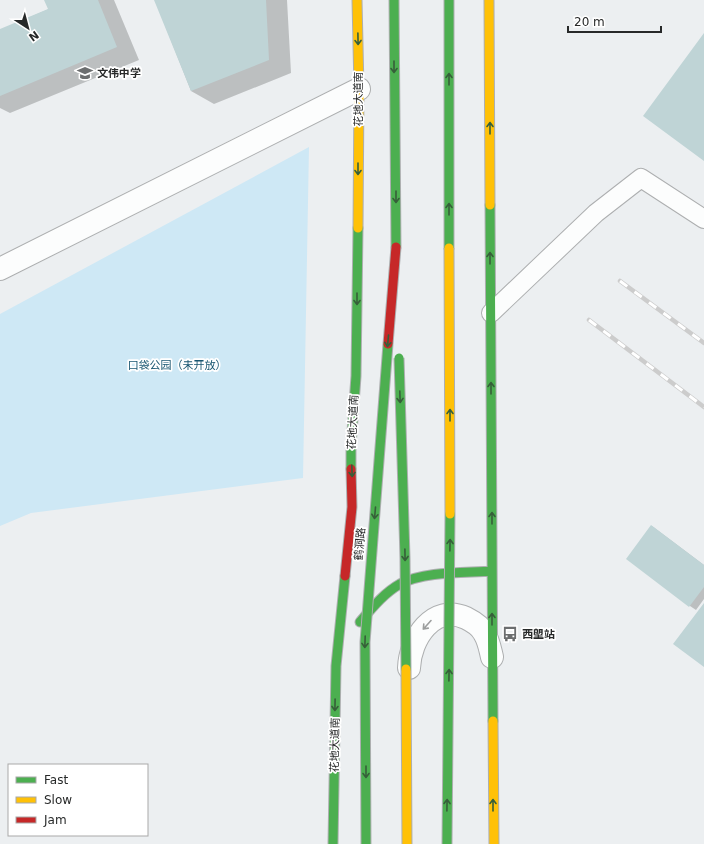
<svg xmlns="http://www.w3.org/2000/svg" width="704" height="844" viewBox="0 0 704 844" font-family="'DejaVu Sans','Noto Sans SC',sans-serif">
<style>
.green{fill:#cee8f5}
.shadow{fill:#0003}
.building{fill:#bfd4d6}
.lines{fill:none;stroke-linecap:round;stroke-linejoin:round}
.lane-casing{stroke:#adafb0;stroke-width:20}
.street-casing{stroke:#adafb0;stroke-width:24}
.fast-casing{stroke:#adafb0;stroke-width:11}
.slow-casing{stroke:#adafb0;stroke-width:11}
.jam-casing{stroke:#adafb0;stroke-width:11}
.lane{stroke:#fcfdfd;stroke-width:18}
.street{stroke:#fcfdfd;stroke-width:22}
.fast{stroke:#4caf50;stroke-width:9}
.slow{stroke:#ffc107;stroke-width:9}
.jam{stroke:#c62828;stroke-width:9}
.rail-casing{stroke:#ccc;stroke-width:4.5}
.rail{stroke:#fff;stroke-width:3;stroke-dasharray:9;stroke-linecap:butt}
.fast-bridge-casing{stroke:#adafb0;stroke-width:11;stroke-linecap:butt}
.slow-bridge-casing{stroke:#adafb0;stroke-width:11;stroke-linecap:butt}
.jam-bridge-casing{stroke:#adafb0;stroke-width:11;stroke-linecap:butt}
.fast-bridge{stroke:#4caf50;stroke-width:9}
.slow-bridge{stroke:#ffc107;stroke-width:9}
.jam-bridge{stroke:#c62828;stroke-width:9}
.oneway{stroke:#365f39}
.oneway2{stroke:#9c9e9e}
.labels{text-anchor:middle;dominant-baseline:central;stroke-width:3.5;stroke-linejoin:round;paint-order:stroke}
.poi-label{font-size:11px;font-weight:bold;fill:#272929;stroke:#fff;text-anchor:start}
.street-label{font-size:11px;fill:#272929;stroke:#fff}
.park-label{font-size:11px;fill:#185671;stroke:#fff}
</style>
<rect width="100%" height="100%" fill="#eceff1"/>
<!-- green -->
<path class="green" d="M309,147L303,478L31,513L0,526V314Z"/>
<!-- shadow -->
<path class="shadow" d="M46,0H114L139,60L10,113L0,108V30L49,9Z
M155,0H287L291,73L214,104L191,91Z
M652,526L704,565V599L696,610L690,606Z"/>
<!-- building -->
<path class="building" d="M44,0H98L117,47L0,96V29L48,9Z
M154,0H266L269,60L191,91Z
M704,33V161L643,116Z
M651,525L704,565V587L689,607L626,559Z
M704,603V667L673,644Z"/>
<g class="lines">
<defs>
<path id="lane" d="M491,313L596,213L641,178L704,219"/>
<path id="street" d="M0,269L359,89
M409,668C410,639 433,603 466,618C472,621 481,627 484,633C489,641 490,649 492,657"/>
<path id="fast" d="M394,0L396,247
M449,0V248
M490,205L493,721
M351,469V446L356,376L358,228
M360,622C372,608 384,593 400,584C425,571 464,573 492,571
M333,844L336,666L345,576"/>
<path id="slow" d="M357,0L359,89L358,228
M489,0L490,205
M493,721L494,844"/>
<path id="jam" d="M345,576L352,507L351,469"/>
</defs>
<!-- lane casing -->
<use href="#lane" class="lane-casing"/>
<!-- street casing -->
<use href="#street" class="street-casing"/>
<!-- fast casing -->
<use href="#fast" class="fast-casing"/>
<!-- slow casing -->
<use href="#slow" class="slow-casing"/>
<!-- jam casing -->
<use href="#jam" class="jam-casing"/>
<!-- lane -->
<use href="#lane" class="lane"/>
<!-- street -->
<use href="#street" class="street"/>
<!-- fast -->
<use href="#fast" class="fast"/>
<!-- slow -->
<use href="#slow" class="slow"/>
<!-- jam -->
<use href="#jam" class="jam"/>
<defs>
<path id="rail" d="M620,281L704,343
M589,320L704,407"/>
</defs>
<!-- rail casing -->
<use href="#rail" class="rail-casing"/>
<!-- rail -->
<use href="#rail" class="rail"/>
<defs>
<path id="fast-bridge" d="M399,358L405,558L406,669
M366,844L365,642L388,344
M447,844L450,514"/>
<path id="slow-bridge" d="M449,248L450,514
M406,669L407,844"/>
<path id="jam-bridge" d="M388,344L396,247"/>
</defs>
<!-- fast-bridge casing -->
<use href="#fast-bridge" class="fast-bridge-casing"/>
<!-- slow-bridge casing -->
<use href="#slow-bridge" class="slow-bridge-casing"/>
<!-- jam-bridge casing -->
<use href="#jam-bridge" class="jam-bridge-casing"/>
<!-- fast-bridge -->
<use href="#fast-bridge" class="fast-bridge"/>
<!-- slow-bridge -->
<use href="#slow-bridge" class="slow-bridge"/>
<!-- jam-bridge -->
<use href="#jam-bridge" class="jam-bridge"/>
</g>
<!-- one-way arrows -->
<defs><path id="oneway-shaft" d="M-6 0H5M1.5-3L5.5 0L1.5 3" fill="none" stroke-width="1.6" stroke-linecap="round" stroke-linejoin="round"/></defs>
<g class="oneway">
<use href="#oneway-shaft" transform="translate(358 39) rotate(89)"/>
<use href="#oneway-shaft" transform="translate(394 67) rotate(90)"/>
<use href="#oneway-shaft" transform="translate(449 79) rotate(-90)"/>
<use href="#oneway-shaft" transform="translate(490 128) rotate(-90)"/>
<use href="#oneway-shaft" transform="translate(358 169) rotate(90)"/>
<use href="#oneway-shaft" transform="translate(396 197) rotate(90)"/>
<use href="#oneway-shaft" transform="translate(449 209) rotate(-90)"/>
<use href="#oneway-shaft" transform="translate(490 258) rotate(-90)"/>
<use href="#oneway-shaft" transform="translate(357 299) rotate(90)"/>
<use href="#oneway-shaft" transform="translate(388 341) rotate(95)"/>
<use href="#oneway-shaft" transform="translate(491 388) rotate(-90)"/>
<use href="#oneway-shaft" transform="translate(400 397) rotate(88)"/>
<use href="#oneway-shaft" transform="translate(450 415) rotate(-90)"/>
<use href="#oneway-shaft" transform="translate(352 471) rotate(88)"/>
<use href="#oneway-shaft" transform="translate(375 513) rotate(95)"/>
<use href="#oneway-shaft" transform="translate(492 518) rotate(-90)"/>
<use href="#oneway-shaft" transform="translate(450 545) rotate(-89)"/>
<use href="#oneway-shaft" transform="translate(405 555) rotate(89)"/>
<use href="#oneway-shaft" transform="translate(492 619) rotate(-90)"/>
<use href="#oneway-shaft" transform="translate(365 642) rotate(92)"/>
<use href="#oneway-shaft" transform="translate(449 675) rotate(-89)"/>
<use href="#oneway-shaft" transform="translate(335 705) rotate(91)"/>
<use href="#oneway-shaft" transform="translate(366 772) rotate(90)"/>
<use href="#oneway-shaft" transform="translate(447 805) rotate(-89)"/>
<use href="#oneway-shaft" transform="translate(493 805) rotate(-90)"/>
</g>
<use class="oneway2" href="#oneway-shaft" transform="translate(427 625) rotate(132)"/>
<!-- icons -->
<defs>
<symbol id="school-bare" viewBox="-9 -9 18 18"><path d="M0-5L7-2L0 1L-7-2ZM-4 1L0 2.5L4 1V4Q0 6-4 4Z" fill="#6c6e6f" stroke="#fff" stroke-width="2.5" paint-order="stroke"/></symbol>
<symbol id="bus-bare" viewBox="-9 -9 18 18"><path d="M-5-6H5V4H4V6H2V4H-2V6H-4V4H-5ZM-3.5-4V0h7V-4ZM-3.5 1.2v1.5H-2V1.2ZM2 1.2v1.5H3.5V1.2Z" fill="#6c6e6f" stroke="#fff" stroke-width="2.5" paint-order="stroke"/></symbol>
</defs>
<g fill-rule="evenodd">
<use href="#school-bare" x="74" y="62" width="22" height="22"/>
<use href="#bus-bare" x="499" y="623" width="22" height="22"/>
</g>
<g class="labels">
<!-- poi labels -->
<g class="poi-label">
<text x="97" y="73">文伟中学</text>
<text x="522" y="634">西塱站</text>
</g>
<!-- street labels -->
<g class="street-label">
<text transform="translate(358 99) rotate(-90)">花地大道南</text>
<text transform="translate(353 422) rotate(-87)">花地大道南</text>
<text transform="translate(360 544) rotate(-85)">鹤洞路</text>
<text transform="translate(335 745) rotate(-89)">花地大道南</text>
</g>
<!-- park labels -->
<g class="park-label">
<text x="177" y="365">口袋公园（未开放）</text>
</g>
</g>
<!-- legend -->
<rect x="8" y="764" width="140" height="72" fill="#ffffff" stroke="#a9a9a9"/>
<rect x="16" y="777" width="20" height="6" fill="#4caf50" stroke="#a9a9a9"/>
<text x="44" y="784" font-size="12" fill="#272929">Fast</text>
<rect x="16" y="797" width="20" height="6" fill="#ffc107" stroke="#a9a9a9"/>
<text x="44" y="804" font-size="12" fill="#272929">Slow</text>
<rect x="16" y="817" width="20" height="6" fill="#c62828" stroke="#a9a9a9"/>
<text x="44" y="824" font-size="12" fill="#272929">Jam</text>
<!-- north arrow -->
<g transform="translate(28 28) rotate(144)" stroke="#ffffff" stroke-width="3" paint-order="stroke">
<path d="M0-3L7 15L0 10L-7 15Z" fill="#272929"/>
<text y="-6" font-size="11" font-weight="bold" text-anchor="middle" fill="#272929">N</text>
</g>
<!-- scale -->
<path d="M568 26v6h93v-6" fill="none" stroke="#272929" stroke-width="2"/>
<text x="574" y="26" font-size="12" fill="#272929" stroke="#ffffff" stroke-width="3" paint-order="stroke">20 m</text>
</svg>
